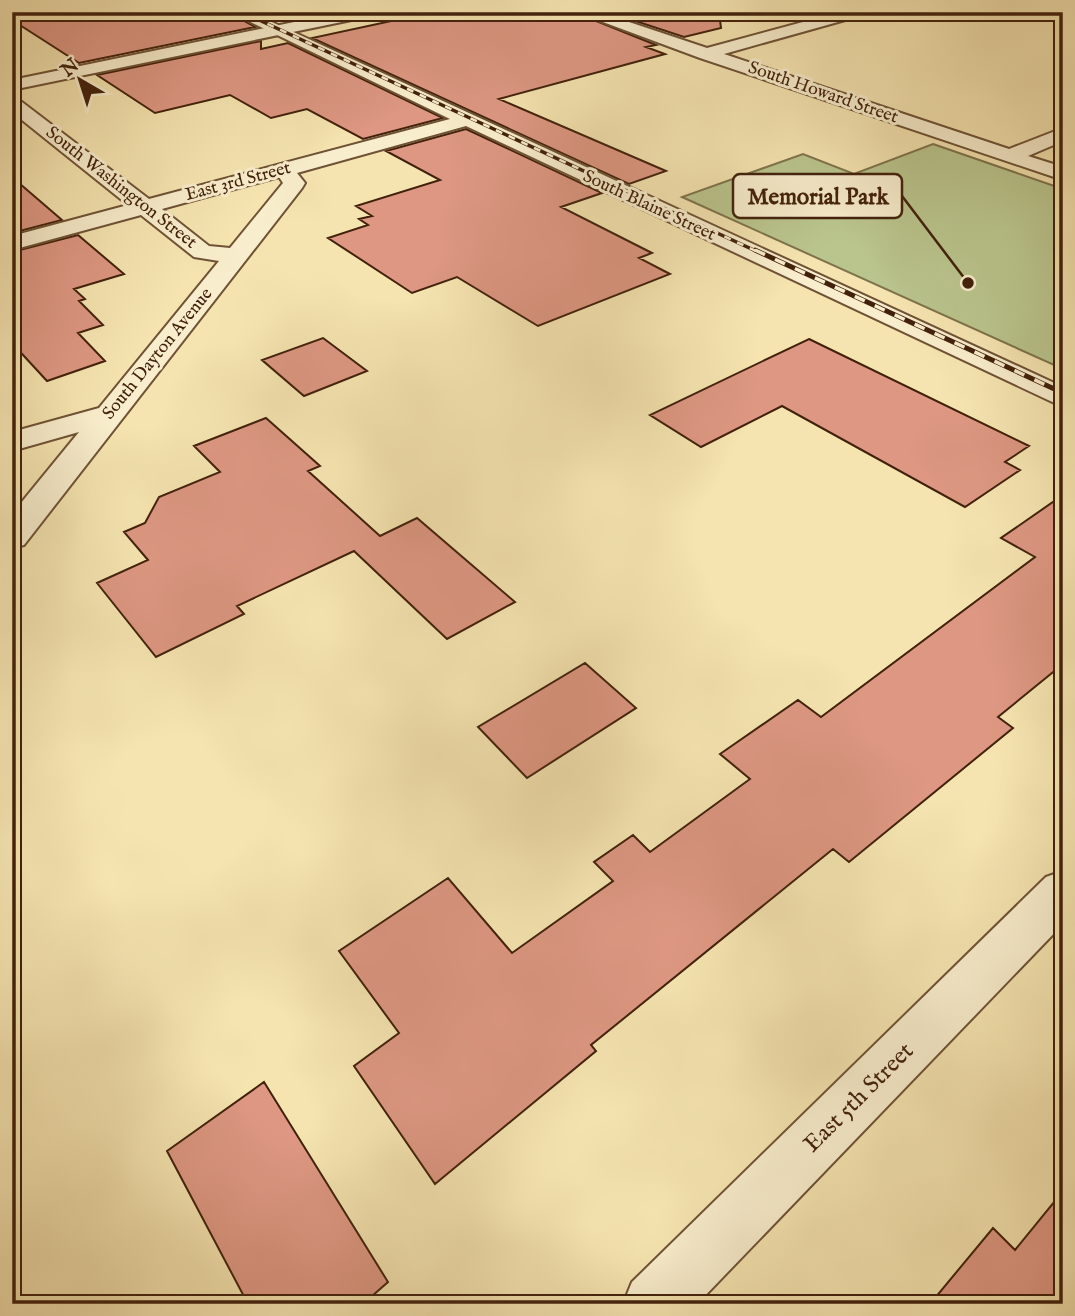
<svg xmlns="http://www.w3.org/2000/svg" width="1075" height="1316" viewBox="0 0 1075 1316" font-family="'IM FELL English',serif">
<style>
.green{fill:#bac58d;stroke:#7e734c;stroke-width:2}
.building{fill:#dd9782;stroke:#42210c;stroke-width:2}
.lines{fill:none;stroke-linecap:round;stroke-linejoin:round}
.minor-casing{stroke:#6f5235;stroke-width:4}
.tertiary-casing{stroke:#6f5235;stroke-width:4}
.minor{fill:#f8edcc;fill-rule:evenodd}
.tertiary{fill:#f8edcc;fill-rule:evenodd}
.rail-far1-casing{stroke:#42210c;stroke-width:3.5}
.rail-casing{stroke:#42210c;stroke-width:5}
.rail-far1{stroke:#f8edcc;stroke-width:2.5;stroke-dasharray:7;stroke-linecap:butt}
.rail{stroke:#f8edcc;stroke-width:3.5;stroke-dasharray:11;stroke-linecap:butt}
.labels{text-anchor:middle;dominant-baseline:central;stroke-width:6;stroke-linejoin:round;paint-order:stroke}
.far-street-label{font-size:18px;fill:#42210c;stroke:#f8edcc}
.near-street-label{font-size:24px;fill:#42210c;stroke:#f8edcc}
.leader{fill:none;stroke:#42210c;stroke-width:2.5}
.callout-dot{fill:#42210c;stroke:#f8edcc;stroke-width:2.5}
.callout{fill:#f8edcc;stroke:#42210c;stroke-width:2.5}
.callout-label{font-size:23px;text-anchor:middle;font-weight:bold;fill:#42210c}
</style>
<rect width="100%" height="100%" fill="#f5e4b0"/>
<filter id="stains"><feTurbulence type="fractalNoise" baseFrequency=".00286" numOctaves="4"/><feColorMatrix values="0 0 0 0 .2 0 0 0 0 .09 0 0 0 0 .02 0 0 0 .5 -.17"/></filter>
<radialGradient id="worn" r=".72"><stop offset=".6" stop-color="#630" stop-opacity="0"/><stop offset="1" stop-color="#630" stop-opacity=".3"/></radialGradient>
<!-- green -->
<path class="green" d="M933,144L1063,189V369L682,197L803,154L854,174Z"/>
<!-- building -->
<path class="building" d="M12,12H228L255,27L79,63L12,20Z
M433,12H574L656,45L646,47L665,54L499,99L666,171L629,184L312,38Z
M608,12H719L721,28L684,37Z
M261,41V49L288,43L443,118L363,139L307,109L271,118L230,95L155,113L97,75Z
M466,129L602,193L561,207L652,253L639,258L670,274L538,326L457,277L412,293L328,238L368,225L359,219L372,216L356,206L440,180L386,151Z
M12,177L62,220L12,233Z
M78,235L124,274L74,289L85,299L79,301L103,325L78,333L105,361L47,381L12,343V252Z
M323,338L367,371L304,396L262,360Z
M809,339L1029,446L1005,462L1020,470L965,507L782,406L701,447L650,415Z
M266,418L320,466L308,471L380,536L417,518L515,602L447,639L354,551L237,606L244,614L156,657L97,583L148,560L124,532L145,523L159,497L220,472L194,446Z
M1063,495V664L998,717L1013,728L849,862L833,849L591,1045L596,1051L435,1184L354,1066L399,1033L339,951L448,878L512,953L613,881L594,862L633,835L650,852L750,779L720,754L798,700L821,717L1035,557L1001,538Z
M585,663L636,708L527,778L478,727Z
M264,1082L388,1282L363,1304H248L167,1151Z
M1063,1191V1304H930L993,1228L1015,1250Z"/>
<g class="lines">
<defs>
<path id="minor" d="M230,12H250L1063,387V407L466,126L297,173L305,183L302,188L24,545L12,548V514L79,432L12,451V432L99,408L219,261L194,257L141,215L12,250V236L128,205L12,112V98L18,99L149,199L450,119ZM279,177L283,183L230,248L209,246L162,209Z
M576,12H599L707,48L840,12H865L863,15L724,54L1009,149L1063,128V141L1028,156L1063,167V180L700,58Z
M1063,871V924L697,1304H623L632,1282L1046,877Z"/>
<path id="tertiary" d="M343,12H373L366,17L12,90V80Z"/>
</defs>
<!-- minor casing -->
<use href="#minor" class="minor-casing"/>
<!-- tertiary casing -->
<use href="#tertiary" class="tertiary-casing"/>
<!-- minor -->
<use href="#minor" class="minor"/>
<!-- tertiary -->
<use href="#tertiary" class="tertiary"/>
<defs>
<path id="rail-far1" d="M242,12L758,252"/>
<path id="rail" d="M755,250L1063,393"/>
</defs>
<!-- rail-far1 casing -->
<use href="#rail-far1" class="rail-far1-casing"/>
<!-- rail casing -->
<use href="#rail" class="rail-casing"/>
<!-- rail-far1 -->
<use href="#rail-far1" class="rail-far1"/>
<!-- rail -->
<use href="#rail" class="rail"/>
</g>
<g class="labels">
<!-- far-street labels -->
<g class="far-street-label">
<text transform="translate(823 93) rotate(19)">South Howard Street</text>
<text transform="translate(238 182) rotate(-15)">East 3rd Street</text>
<text transform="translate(121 188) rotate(38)">South Washington Street</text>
<text transform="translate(649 206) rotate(25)">South Blaine Street</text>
<text transform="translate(158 354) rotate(-51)">South Dayton Avenue</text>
</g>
<!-- near-street labels -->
<g class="near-street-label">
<text transform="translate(859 1098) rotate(-45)">East 5th Street</text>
</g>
</g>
<!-- callouts -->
<path class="leader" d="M968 283L902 196"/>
<circle class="callout-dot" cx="968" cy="283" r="7"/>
<rect class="callout" x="733" y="174" width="169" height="44" rx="7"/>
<g class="callout-label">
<text x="818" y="204">Memorial Park</text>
</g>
<!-- margin -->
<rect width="1075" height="1316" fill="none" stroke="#f5e4b0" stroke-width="42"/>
<rect x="14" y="14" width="1047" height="1288" fill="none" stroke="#42210c" stroke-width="3.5"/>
<rect x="21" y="21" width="1033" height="1274" fill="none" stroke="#42210c" stroke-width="2"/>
<!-- north arrow -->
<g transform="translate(80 80) rotate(321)" stroke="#f8edcc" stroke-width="5" paint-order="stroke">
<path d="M0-5L12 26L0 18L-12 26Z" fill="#42210c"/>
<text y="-10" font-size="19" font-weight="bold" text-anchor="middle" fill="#42210c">N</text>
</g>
<rect width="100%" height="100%" filter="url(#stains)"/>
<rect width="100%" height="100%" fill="url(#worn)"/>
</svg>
